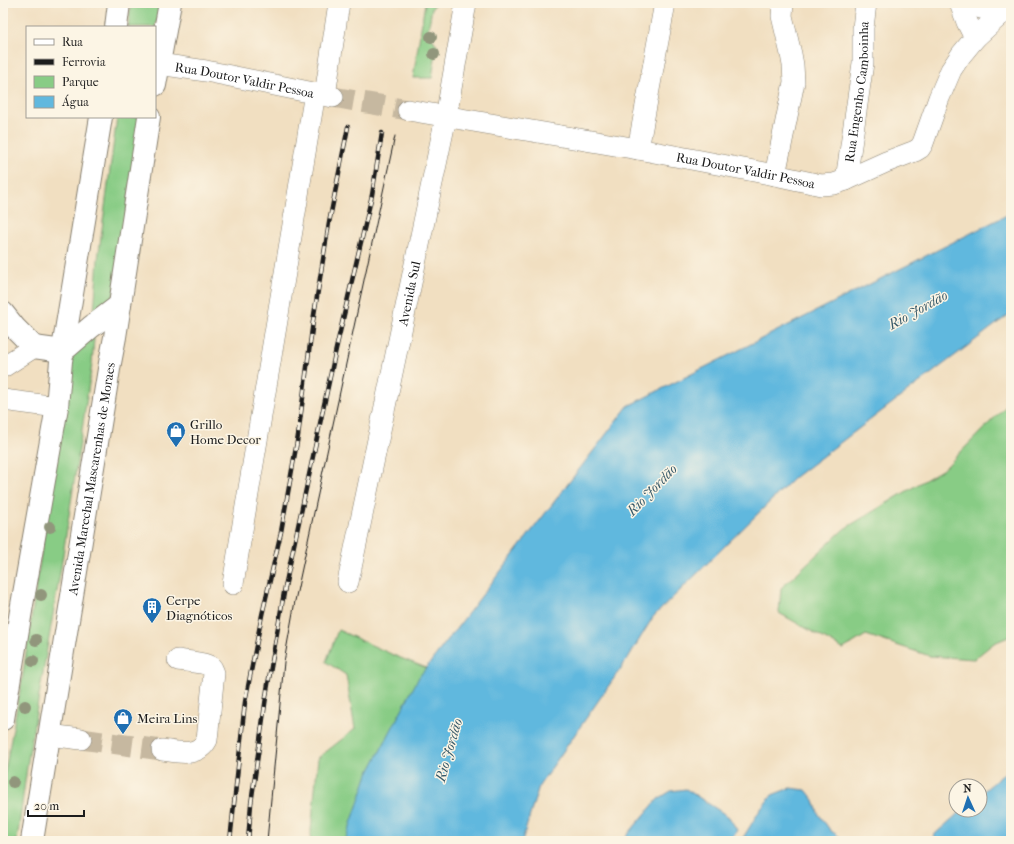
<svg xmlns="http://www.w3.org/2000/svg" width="1014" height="844" viewBox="0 0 1014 844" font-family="'IM FELL French Canon',serif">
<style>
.green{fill:#88cc85;stroke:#527450}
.water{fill:#61b8de;stroke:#3e6a7d}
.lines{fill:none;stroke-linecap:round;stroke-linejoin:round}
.minor-tunnel{stroke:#c6b8a0;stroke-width:21;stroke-dasharray:21 10;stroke-linecap:butt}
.minor-casing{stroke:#867e6e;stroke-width:22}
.major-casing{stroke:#867e6e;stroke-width:24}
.highway-casing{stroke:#867e6e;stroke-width:24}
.minor{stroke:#fff;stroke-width:21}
.major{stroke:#fff;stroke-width:22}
.highway{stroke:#fff;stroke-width:22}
.tram{stroke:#1c1c1c;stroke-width:1}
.rail-casing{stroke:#1c1c1c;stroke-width:4.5}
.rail{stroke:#fcf5e5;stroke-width:3;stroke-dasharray:9;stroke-linecap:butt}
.tree{fill:#91967b}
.labels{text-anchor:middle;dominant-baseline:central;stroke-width:3;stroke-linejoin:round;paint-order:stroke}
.street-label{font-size:13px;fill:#1c1c1c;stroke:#fcf5e5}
.poi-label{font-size:13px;fill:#1c1c1c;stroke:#fcf5e5;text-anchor:start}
.water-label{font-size:14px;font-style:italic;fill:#385a6a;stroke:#fcf5e5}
</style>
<rect width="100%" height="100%" fill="#fcf5e5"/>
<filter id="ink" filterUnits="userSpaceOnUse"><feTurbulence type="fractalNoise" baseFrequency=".025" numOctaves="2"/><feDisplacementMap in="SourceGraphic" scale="8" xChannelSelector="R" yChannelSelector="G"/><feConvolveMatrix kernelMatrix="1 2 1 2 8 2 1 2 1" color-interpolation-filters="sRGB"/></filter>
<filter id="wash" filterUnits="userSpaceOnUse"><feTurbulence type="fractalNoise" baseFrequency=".012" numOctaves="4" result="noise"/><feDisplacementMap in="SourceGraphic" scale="16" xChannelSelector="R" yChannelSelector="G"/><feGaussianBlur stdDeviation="0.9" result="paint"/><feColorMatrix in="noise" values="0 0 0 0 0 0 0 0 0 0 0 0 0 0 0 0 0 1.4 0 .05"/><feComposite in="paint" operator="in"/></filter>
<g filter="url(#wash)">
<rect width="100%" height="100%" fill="#f1dfc1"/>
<!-- green -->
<path class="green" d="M131,3H163L155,27H128Z
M425,3H437L432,8L428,31L437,46L432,78H413Z
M117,117H141L113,299L94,312L98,259Z
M78,335L94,339L92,364L61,568L28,760L17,841H3V783L5,771L22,680L72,348Z
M1011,401V636L994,643L974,659L930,656L866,635L843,649L779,613L781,588L844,529L945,468Z
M338,630L398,657L450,677L383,841H310L318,758L355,729L346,675L326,662Z"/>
<!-- water -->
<path class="water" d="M1011,213V313L795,477L653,617L628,658L539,786L522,841H345L368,774L419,677L628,406Z
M1011,768V841H933L935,834L962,810H980V794Z
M790,788L806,790L814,800L818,813L830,830L845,841H741L760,810L772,795Z
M686,789L729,817L737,830L730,841H622L658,799L671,791Z"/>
</g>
<g filter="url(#ink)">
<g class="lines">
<!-- minor-tunnel -->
<path class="minor-tunnel" d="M333,97L408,110
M81,739L162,750"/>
<defs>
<g id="minor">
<path d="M960,3L967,22L975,38"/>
<path d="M963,3L1002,14"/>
<path id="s1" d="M155,65L159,64L206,71L333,97"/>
<path d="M325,95L339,3"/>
<path id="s2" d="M408,110L638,149L775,175L821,185L834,184L846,180L886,162L915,151L920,148L923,143L939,98L951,70L961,55L975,38L1011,5"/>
<path d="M638,149L665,3"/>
<path d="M775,175L794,82L793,65L791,54L782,16L783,3"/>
<path id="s3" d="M846,180L863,63V28L866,3"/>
<path d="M3,367L34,347"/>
<path d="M3,400L57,407"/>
<path id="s4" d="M348,582L446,117L466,3"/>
<path d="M233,584L315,93"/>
<path d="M49,735L81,739"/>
<path d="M162,750C178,752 197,758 207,740L214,673C213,671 213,669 211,667C207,663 185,661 178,660"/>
</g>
<path id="major" d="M3,313L15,328L34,347L63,351"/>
<g id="highway">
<path d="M116,27L119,3"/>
<path d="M155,85L170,3"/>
<path d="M63,351L91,327L120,305"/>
<path d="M3,719L22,605L57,407L61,361L101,117"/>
<path id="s5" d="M32,841L110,363L115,337L149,117"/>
</g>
</defs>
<!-- minor casing -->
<use href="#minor" class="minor-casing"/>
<!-- major casing -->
<use href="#major" class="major-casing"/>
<!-- highway casing -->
<use href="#highway" class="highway-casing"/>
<!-- minor -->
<use href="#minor" class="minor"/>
<!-- major -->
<use href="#major" class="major"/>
<!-- highway -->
<use href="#highway" class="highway"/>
<!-- tram -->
<path class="tram" d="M267,841L284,662L295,601L395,136"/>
<defs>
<path id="rail" d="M230,841L245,702L262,615L281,532L298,436L313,321L329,223L348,127
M248,841L251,804L267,690L285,587L336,349L372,195L382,133"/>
</defs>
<!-- rail casing -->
<use href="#rail" class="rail-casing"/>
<!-- rail -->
<use href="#rail" class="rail"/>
</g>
<!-- trees -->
<g class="tree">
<circle cx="431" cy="37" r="6"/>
<circle cx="434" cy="54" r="6"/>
<circle cx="50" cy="527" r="6"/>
<circle cx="41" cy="595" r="6"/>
<circle cx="36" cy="640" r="6"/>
<circle cx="33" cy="661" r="6"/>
<circle cx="25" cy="706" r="6"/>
<circle cx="13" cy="782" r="6"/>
</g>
</g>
<!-- icons -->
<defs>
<symbol id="shop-pin" viewBox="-11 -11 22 30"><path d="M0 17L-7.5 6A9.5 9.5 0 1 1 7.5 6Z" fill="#1f6fb2" stroke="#fcf5e5"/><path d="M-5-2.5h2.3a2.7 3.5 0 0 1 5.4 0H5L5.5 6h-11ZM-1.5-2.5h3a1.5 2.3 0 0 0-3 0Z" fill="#fff"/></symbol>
<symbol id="building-pin" viewBox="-11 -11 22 30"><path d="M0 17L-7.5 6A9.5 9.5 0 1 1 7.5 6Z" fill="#1f6fb2" stroke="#fcf5e5"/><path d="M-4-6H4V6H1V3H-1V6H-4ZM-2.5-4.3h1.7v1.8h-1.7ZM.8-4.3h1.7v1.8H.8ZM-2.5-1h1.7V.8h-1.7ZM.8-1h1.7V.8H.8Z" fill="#fff"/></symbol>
</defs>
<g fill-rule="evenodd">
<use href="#shop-pin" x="165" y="420" width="22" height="30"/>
<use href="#building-pin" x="141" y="596" width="22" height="30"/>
<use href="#shop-pin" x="112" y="707" width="22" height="30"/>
</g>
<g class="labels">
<!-- street labels -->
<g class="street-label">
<text stroke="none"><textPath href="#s1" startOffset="91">Rua Doutor Valdir Pessoa</textPath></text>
<text stroke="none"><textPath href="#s3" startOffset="89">Rua Engenho Camboinha</textPath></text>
<text stroke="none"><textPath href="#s2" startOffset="343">Rua Doutor Valdir Pessoa</textPath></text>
<text stroke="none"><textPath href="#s4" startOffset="295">Avenida Sul</textPath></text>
<text stroke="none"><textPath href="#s5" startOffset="367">Avenida Marechal Mascarenhas de Moraes</textPath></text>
</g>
<!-- poi labels -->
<g class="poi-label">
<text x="190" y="424">Grillo<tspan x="190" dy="15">Home Decor</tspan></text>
<text x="166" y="600">Cerpe<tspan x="166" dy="15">Diagnóticos</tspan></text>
<text x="137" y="718">Meira Lins</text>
</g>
<!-- water labels -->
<g class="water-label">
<text transform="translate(918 310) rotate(-29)">Rio Jordão</text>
<text transform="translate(652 490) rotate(-46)">Rio Jordão</text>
<text transform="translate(449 750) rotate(-74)">Rio Jordão</text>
</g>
</g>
<!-- margin -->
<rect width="1014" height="844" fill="none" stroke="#fcf5e5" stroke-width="16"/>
<!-- legend -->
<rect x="26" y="26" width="130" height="92" fill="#fcf5e5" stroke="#a29e95"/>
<rect x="34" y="39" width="20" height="6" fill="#ffffff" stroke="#a29e95"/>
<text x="62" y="46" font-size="12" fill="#1c1c1c">Rua</text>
<rect x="34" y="59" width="20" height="6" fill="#1c1c1c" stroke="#a29e95"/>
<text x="62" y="66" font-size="12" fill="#1c1c1c">Ferrovia</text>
<rect x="34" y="76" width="20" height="12" fill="#88cc85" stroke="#a29e95"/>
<text x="62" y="86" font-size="12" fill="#1c1c1c">Parque</text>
<rect x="34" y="96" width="20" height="12" fill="#61b8de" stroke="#a29e95"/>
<text x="62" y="106" font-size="12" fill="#1c1c1c">Água</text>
<!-- north arrow -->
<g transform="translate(968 798) rotate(357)"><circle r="19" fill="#fcf5e5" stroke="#a29e95"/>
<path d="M0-3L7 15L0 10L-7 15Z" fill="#1f6fb2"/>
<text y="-6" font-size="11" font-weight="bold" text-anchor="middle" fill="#1c1c1c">N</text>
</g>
<!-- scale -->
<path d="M28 810v6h56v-6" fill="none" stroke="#1c1c1c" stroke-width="2"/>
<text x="34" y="810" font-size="12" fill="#1c1c1c" stroke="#fcf5e5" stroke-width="3" paint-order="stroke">20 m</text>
</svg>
